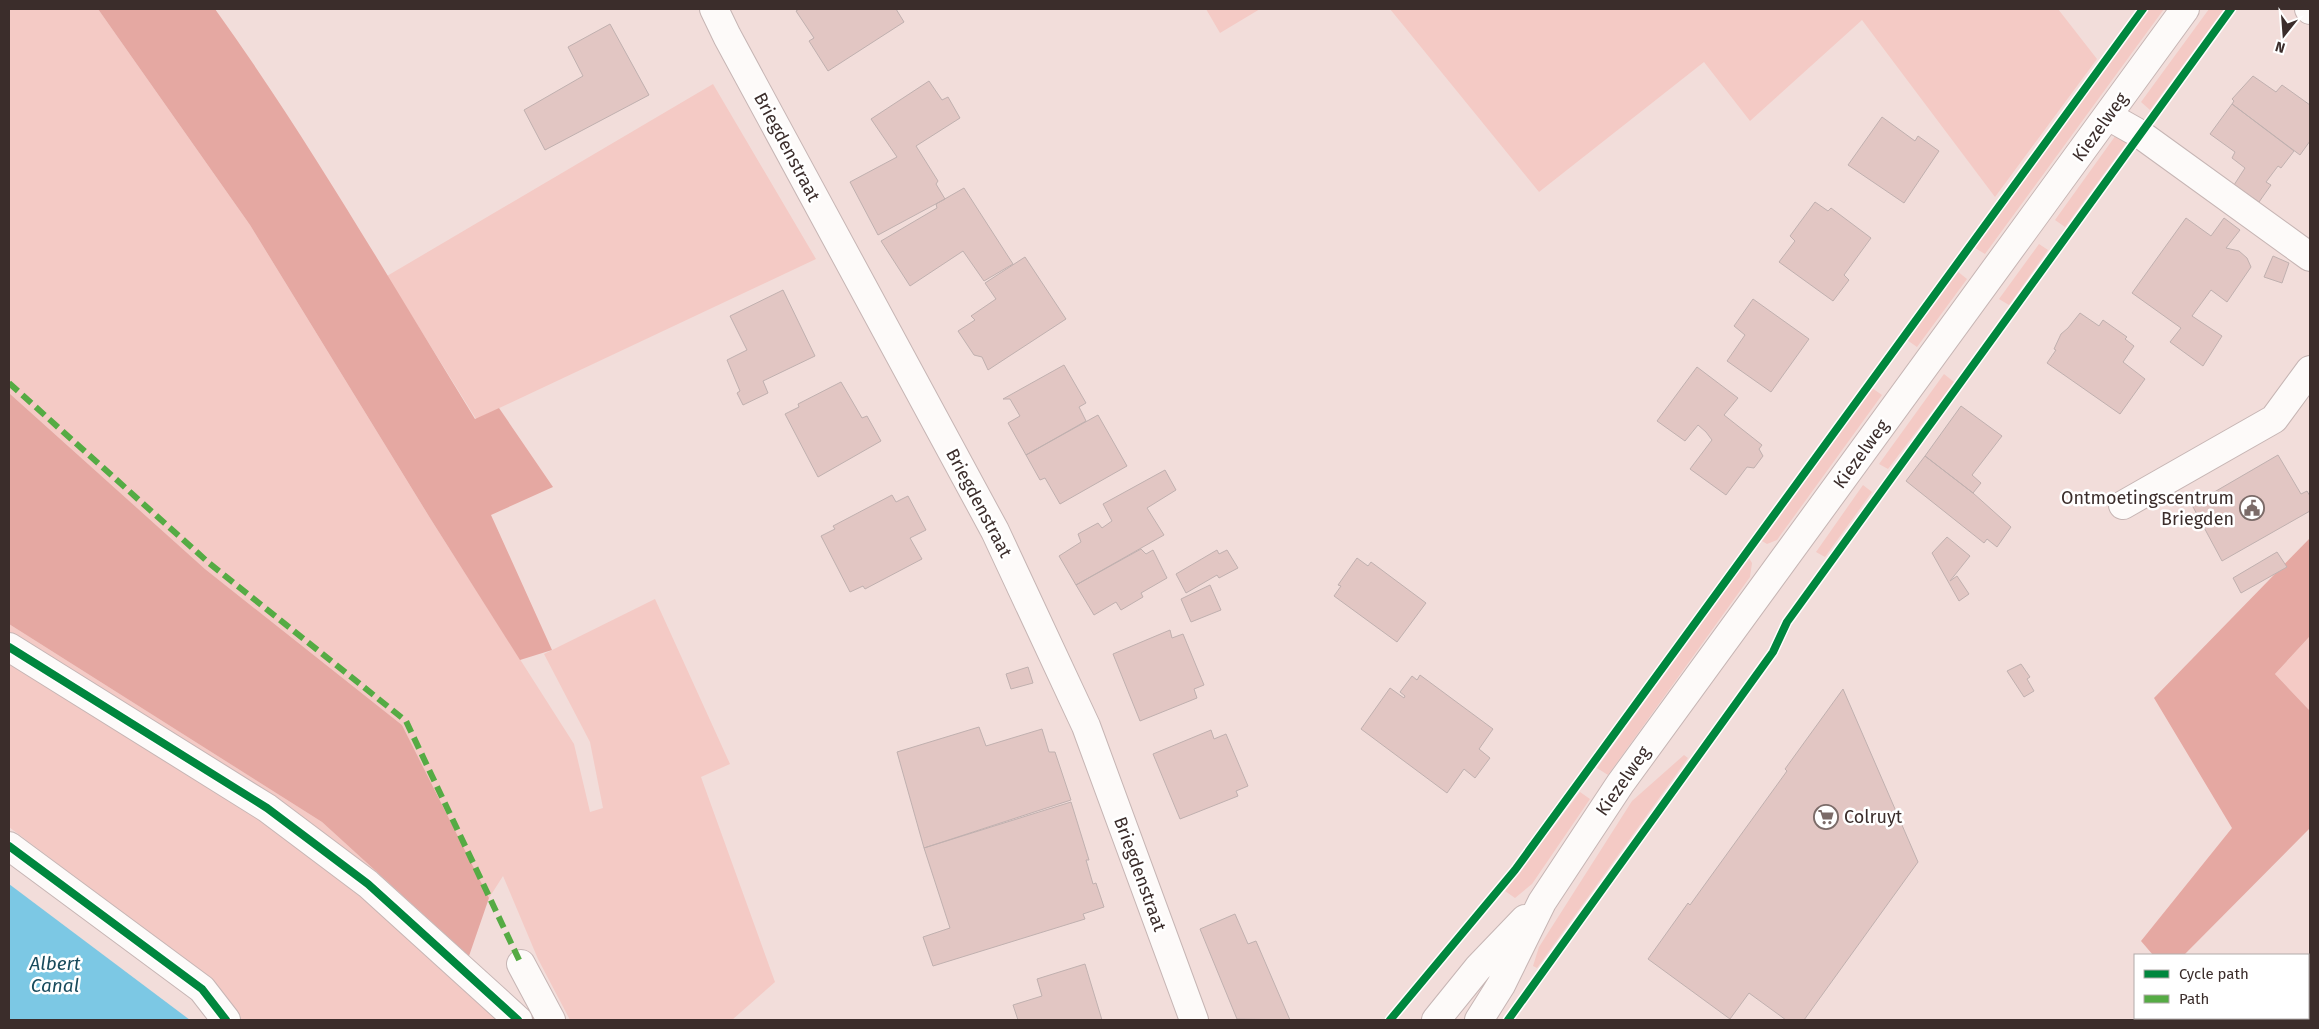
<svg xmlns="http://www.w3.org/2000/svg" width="2319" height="1029" viewBox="0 0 2319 1029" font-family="'Fira Sans',sans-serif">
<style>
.green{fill:#f4cac5}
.forest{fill:#e5a8a2}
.water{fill:#7cc8e4}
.building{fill:#e2c6c3;stroke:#c0b0af}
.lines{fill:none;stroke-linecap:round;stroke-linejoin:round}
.minor-casing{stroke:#c6b5b4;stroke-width:30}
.major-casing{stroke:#c6b5b4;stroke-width:30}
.minor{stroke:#fdfaf9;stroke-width:28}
.major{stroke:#fdfaf9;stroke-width:28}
.quiet{stroke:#55ab44;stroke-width:6;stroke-dasharray:12 6;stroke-linecap:butt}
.cycleway-casing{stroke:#fff;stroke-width:11}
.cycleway{stroke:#00873e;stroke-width:8}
.labels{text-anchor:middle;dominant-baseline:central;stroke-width:5;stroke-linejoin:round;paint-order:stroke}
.street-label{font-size:18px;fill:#3b2d2b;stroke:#fff}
.poi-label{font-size:18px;fill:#3b2d2b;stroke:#fff;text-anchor:end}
.water-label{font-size:19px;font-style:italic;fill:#194b5c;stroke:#fff}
</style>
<rect width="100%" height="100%" fill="#f2ddda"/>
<!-- green -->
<path class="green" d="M9,9H98L250,225L430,518L574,744L590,812L603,808L590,742L544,654L655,599L730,764L701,777L775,982L732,1020H570L538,959L503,876L489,898L402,725L205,569L9,393Z
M1206,9H1260L1220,33Z
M1390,9H2058L2097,59L1995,197L1862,20L1750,121L1704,62L1539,192Z
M2148,9H2164L1985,254L1975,248Z
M2209,9H2224L2150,110L2141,102Z
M713,84L816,259L476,419L387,276Z
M2116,135L2127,142L2065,227L2055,220Z
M2039,244L2048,250L2009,305L1999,299Z
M1957,271L1967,279L1917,347L1907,340Z
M1944,374L1954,382L1888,469L1879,464Z
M1872,388L1882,395L1777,540L1767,544L1762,541Z
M1863,485L1872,492L1825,557L1816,552Z
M1749,558L1752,563L1750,577L1608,775L1597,768Z
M9,624L322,822L469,956L517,1020H241L213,981L9,827Z
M2310,636V711L2275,674Z
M1684,755L1688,758L1537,968L1533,966L1539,947L1632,801Z
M1580,792L1590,799L1532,884L1515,898L1505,891Z"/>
<!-- forest -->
<path class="forest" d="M98,9H215C309,140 390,281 475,419L499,408L553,487L491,515L552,650L520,660L430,518L250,225Z
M9,393L205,569L402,725L489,898L469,956L322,822L9,624Z
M2310,538V636L2275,674L2310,711V828L2184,955H2153L2141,941L2232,828L2154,698Z"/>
<!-- water -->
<path class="water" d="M9,884L190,1020H9Z"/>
<!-- building -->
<path class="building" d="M799,9H896L904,22L828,71L809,41L814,38L796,11Z
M610,24L649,95L545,150L524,110L583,76L568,47Z
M2253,76L2276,92L2282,85L2310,105V141L2300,155L2232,104L2234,101L2232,99Z
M929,81L942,100L948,97L960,118L916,146L938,181L936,184L945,199L878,235L850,182L897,157L871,119Z
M2232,104L2294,151L2281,168L2278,166L2266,182L2271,185L2259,202L2234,185L2245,168L2232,158L2235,152L2210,134Z
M1882,117L1915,141L1918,136L1939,151L1904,203L1848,165Z
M964,188L1013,264L984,281L963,251L910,286L881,241L937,208L936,204Z
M1815,202L1828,211L1831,208L1871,238L1844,275L1849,280L1833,301L1779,262L1795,241L1790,236Z
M2186,218L2211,236L2224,218L2240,230L2226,248L2239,251L2247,258L2251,267L2227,302L2211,290L2192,316L2222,336L2203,366L2170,342L2181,328L2132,293Z
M2273,256L2289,263L2282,283L2264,277Z
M1025,257L1066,319L988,370L982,357L974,355L958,331L975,320L971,316L996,299L985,283Z
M783,290L815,356L763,381L768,393L743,405L737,393L740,391L727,360L747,350L730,316Z
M1753,299L1809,339L1771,392L1727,361L1745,335L1734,326Z
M2080,313L2099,326L2103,320L2127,337L2125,339L2134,346L2123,362L2145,379L2120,414L2047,363L2056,350L2054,349L2061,334L2068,328Z
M1064,365L1086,403L1079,407L1086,421L1026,455L1008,423L1020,416L1010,399H1003Z
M1697,367L1738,398L1724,415L1762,445L1759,449L1763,456L1754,468L1747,467L1726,495L1690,469L1712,440L1706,432L1698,425L1685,441L1657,421Z
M841,382L862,418L867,416L881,441L818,477L785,414L799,407L798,404Z
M1961,406L2002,436L1972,475L1981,483L1973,493L1925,456Z
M1098,415L1127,466L1060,504L1045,478L1040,480L1026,455Z
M2278,455L2301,494L2307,491L2310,496V511L2222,561L2192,505Z
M1925,456L1973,493L2011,527L1997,547L1987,539L1984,543L1906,481Z
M1165,470L1176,490L1147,508L1164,535L1076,585L1059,556L1081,542L1078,534L1098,523L1102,528L1112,521L1103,504Z
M892,495L896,502L908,496L926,530L910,538L922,559L865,589L863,586L850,592L821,536L835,529L833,526Z
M1947,537L1970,556L1950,581L1957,576L1969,594L1959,601L1932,553Z
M1141,549L1146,554L1153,550L1167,578L1141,593L1143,597L1121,610L1116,602L1094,615L1076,585Z
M1217,550L1219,554L1227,550L1238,568L1219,578L1217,575L1186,593L1176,574Z
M2277,552L2287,567L2241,593L2233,578Z
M1357,558L1368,566L1371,562L1426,603L1397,642L1334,596L1341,586L1338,585Z
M1210,585L1221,610L1191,622L1181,599Z
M1170,630L1172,638L1183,634L1204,685L1194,689L1197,698L1140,721L1113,654Z
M2021,664L2030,677L2027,679L2034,691L2024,697L2007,671Z
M1028,667L1033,683L1011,689L1006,674Z
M1420,675L1493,729L1479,749L1490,758L1475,778L1464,769L1447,793L1361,729L1390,688L1404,698L1405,696L1400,692L1412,676L1417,680Z
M1843,689L1918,862L1804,1020H1786L1749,993L1730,1019L1648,959L1688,903L1690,905L1787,771L1785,769Z
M979,727L986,746L1042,729L1049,752H1055L1071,800L924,848L897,752Z
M1211,730L1214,739L1226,734L1248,786L1236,791L1238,796L1180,819L1153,754Z
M1071,802L1089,860H1086L1093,884L1096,883L1104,907L1083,914L1085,919L933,966L923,937L950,928L924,848Z
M1235,914L1248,944L1256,941L1290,1020L1237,1019L1200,929Z
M1085,964L1102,1020H1018L1013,1005L1042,996L1037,979Z"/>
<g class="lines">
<defs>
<path id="minor" d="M714,9L727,36L995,531L1086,726L1194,1020
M2309,9L2310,10
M2108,116L2140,134L2310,257
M2123,505L2274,419L2310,370
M9,647L267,808L368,884L518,1020
M9,846L202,989L226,1020
M521,964L551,1020"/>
<path id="major" d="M1436,1020L1478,968L1525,919
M1479,1020L1501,985L1542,902L1620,784L2185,9"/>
</defs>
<!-- minor casing -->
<use href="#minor" class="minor-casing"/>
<!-- major casing -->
<use href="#major" class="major-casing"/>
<!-- minor -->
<use href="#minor" class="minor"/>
<!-- major -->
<use href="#major" class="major"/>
<!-- quiet -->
<path class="quiet" d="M9,383L209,563L406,721L521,964"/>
<defs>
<path id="cycleway" d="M9,647L267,808L368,884L518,1020
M9,846L202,989L226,1020
M1390,1020L1515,870L2143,9
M1508,1020L1773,652L1787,622L2231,9"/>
</defs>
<!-- cycleway casing -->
<use href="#cycleway" class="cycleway-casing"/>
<!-- cycleway -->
<use href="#cycleway" class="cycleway"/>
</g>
<!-- icons -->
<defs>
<symbol id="civic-ring" viewBox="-11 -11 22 22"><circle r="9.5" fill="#fff" stroke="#7b6b68" stroke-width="1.5"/><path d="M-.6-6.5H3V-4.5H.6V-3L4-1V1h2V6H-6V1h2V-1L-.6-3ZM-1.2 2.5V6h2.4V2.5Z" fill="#7b6b68"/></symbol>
<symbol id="supermarket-ring" viewBox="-11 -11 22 22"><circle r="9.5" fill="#fff" stroke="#7b6b68" stroke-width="1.5"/><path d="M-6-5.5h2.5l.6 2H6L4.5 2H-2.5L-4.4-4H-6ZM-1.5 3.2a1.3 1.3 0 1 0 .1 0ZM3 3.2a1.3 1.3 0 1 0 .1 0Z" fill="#7b6b68"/></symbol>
</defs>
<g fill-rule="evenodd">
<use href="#civic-ring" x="2238" y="494" width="28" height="28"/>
<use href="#supermarket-ring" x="1812" y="803" width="28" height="28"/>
</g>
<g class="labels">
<!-- street labels -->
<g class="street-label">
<text transform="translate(2100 127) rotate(-54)">Kiezelweg</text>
<text transform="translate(787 147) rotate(62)">Briegdenstraat</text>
<text transform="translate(1861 454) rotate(-54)">Kiezelweg</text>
<text transform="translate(979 503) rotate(62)">Briegdenstraat</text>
<text transform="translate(1623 781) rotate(-55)">Kiezelweg</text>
<text transform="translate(1140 874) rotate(70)">Briegdenstraat</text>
</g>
<!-- poi labels -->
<g class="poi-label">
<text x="2234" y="498">Ontmoetingscentrum<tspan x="2234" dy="21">Briegden</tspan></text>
<text x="1844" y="817" text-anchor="start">Colruyt</text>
</g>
<!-- water labels -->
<g class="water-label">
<text x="55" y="963">Albert<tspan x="55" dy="22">Canal</tspan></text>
</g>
</g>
<!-- border -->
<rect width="2319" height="1029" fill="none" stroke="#3b2d2b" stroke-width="20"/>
<!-- legend -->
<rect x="2134" y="954" width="175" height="65" fill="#ffffff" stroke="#b1abaa"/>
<rect x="2144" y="970" width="25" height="8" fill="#00873e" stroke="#b1abaa"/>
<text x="2179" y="979" font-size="15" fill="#3b2d2b">Cycle path</text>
<rect x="2144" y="995" width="25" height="8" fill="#55ab44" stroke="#b1abaa"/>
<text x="2179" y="1004" font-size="15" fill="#3b2d2b">Path</text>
<!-- north arrow -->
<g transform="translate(2284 35) rotate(197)" stroke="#ffffff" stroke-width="4" paint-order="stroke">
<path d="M0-4L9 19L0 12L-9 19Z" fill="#3b2d2b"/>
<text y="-8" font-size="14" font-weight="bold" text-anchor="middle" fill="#3b2d2b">N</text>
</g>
</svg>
